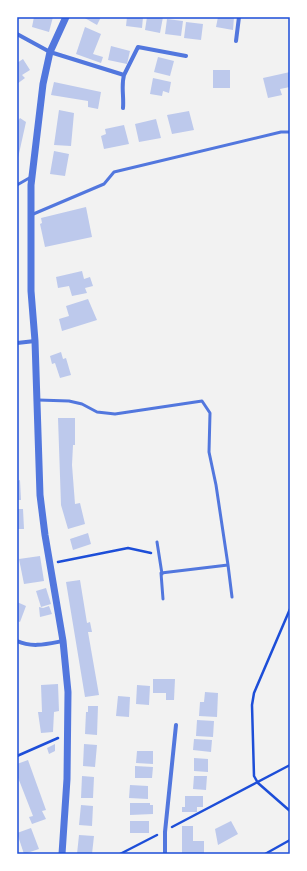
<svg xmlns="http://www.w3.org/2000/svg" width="307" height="871" viewBox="0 0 307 871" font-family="Poppins,sans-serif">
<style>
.building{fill:#bdc9ec}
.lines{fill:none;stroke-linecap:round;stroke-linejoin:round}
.path{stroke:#1d4ed8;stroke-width:2.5}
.service{stroke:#5277de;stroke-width:3}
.minor{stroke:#5277de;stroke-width:4}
.tertiary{stroke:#5277de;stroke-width:7}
.neatline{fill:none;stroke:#1d4ed8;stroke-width:1.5}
</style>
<rect width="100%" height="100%" fill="#f2f2f2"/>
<!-- building -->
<path class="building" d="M34,17H53L49,32L32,27Z
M83,17H101L97,25Z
M127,17H143L142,28L126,26Z
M147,17H163L160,33L145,30Z
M218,17H234L233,30L216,27Z
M167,19L183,21L181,36L165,34Z
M186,22L203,24L201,40L184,38Z
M85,27L101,34L93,54L103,57L101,63L76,54Z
M111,46L130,51L127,64L108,60Z
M158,57L174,61L170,76L154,72Z
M23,59L30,70L22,75L25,78L17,84V63Z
M213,70H230V88H213Z
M290,72V87L280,89L282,95L268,98L263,78Z
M153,78L171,82L169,93L163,91L162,96L150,94Z
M54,82L101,92L98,109L88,107V101L51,95Z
M59,110L74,113L71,146L54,145Z
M189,111L194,130L172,134L167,115Z
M20,118L26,122L18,158L17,122Z
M156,119L161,138L139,142L135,124Z
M124,125L129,144L104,149L101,136L106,134L105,129Z
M54,151L69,154L65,176L50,174Z
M86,207L92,237L45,247L40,224L42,223L41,218Z
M82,271L84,279L90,277L93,286L85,288L87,293L72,296L69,286L58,288L56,277Z
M88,299L97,320L62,331L59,319L69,316L66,306Z
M61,352L63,359L66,358L71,375L60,378L55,363L52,364L50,356Z
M58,418H75V445H73L72,465L75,504L80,503L85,524L68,529L61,505Z
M20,480L21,500H17V481Z
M17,509H23L24,529H17Z
M88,533L91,544L73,550L70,539Z
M40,556L44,581L24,584L19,559Z
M80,580L87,623L90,622L92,632H88L99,695L85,697L66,582Z
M46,588L51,604L41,607L36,591Z
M17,602L26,606L20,622L17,621Z
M49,606L52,614L40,617L39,607L43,608Z
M153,679H175L174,700H166V693H153Z
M58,684L59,711L54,712L53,732L41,733L38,712H42L41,685Z
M137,685L150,686L149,705L136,704Z
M205,692L218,693L217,717L199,716L200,702H204Z
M118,696L130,697L129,717L116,716Z
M88,706H98L97,735L85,734L86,712H88Z
M197,720L214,721L213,737L196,736Z
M194,739L212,740L211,752L193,750Z
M55,744V751L49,754L47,748Z
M84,744L97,745L95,767L83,766Z
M137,751H153V764L136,763Z
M194,758L208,759V772L194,771Z
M28,760L46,810L42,811L46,819L32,824L29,817L33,816L17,775V764Z
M135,766L153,767L152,778H135Z
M82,776L94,777L93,798H81Z
M194,776H207L206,790L193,789Z
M130,785L148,786V799L129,798Z
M185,796H203V807H197V812H182V807H185Z
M130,803H150V805H153V814L130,815Z
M81,805L93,806L92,826L79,825Z
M130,821H149V833H130Z
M231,821L238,834L218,845L215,829Z
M182,826H193V841H204V854H182Z
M31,828L39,849L24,854L17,833Z
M79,835L94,836L92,854H77Z"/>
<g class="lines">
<!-- path -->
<path class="path" d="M58,562L128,548L151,553
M290,609L254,693L252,705L254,776L258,783L290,811
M17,756L58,738
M172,827L290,765
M120,854L157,835
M265,854L290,840"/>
<!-- service -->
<path class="service" d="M17,185L31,177
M31,215L104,184L114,172L281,132H290
M38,400L69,401L82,404L97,412L115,414L202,401L210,413L209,452L216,485L228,565L161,573L163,599
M157,542L162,574
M228,565L232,597"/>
<!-- minor -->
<path class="minor" d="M17,34L50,52L124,75C121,86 124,96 123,108
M236,41L239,17
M124,75L138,47L186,56
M17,343L35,341
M17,641C32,648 47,644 63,641
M165,854V832L176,725"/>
<!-- tertiary -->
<path class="tertiary" d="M62,854L67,779L68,692L63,641L45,535L40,495L35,341L31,291V185L43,84L50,52L66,17"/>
</g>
<!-- border -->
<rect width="307" height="871" fill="none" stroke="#ffffff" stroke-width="36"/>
<rect x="18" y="18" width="271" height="835" class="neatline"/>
</svg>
